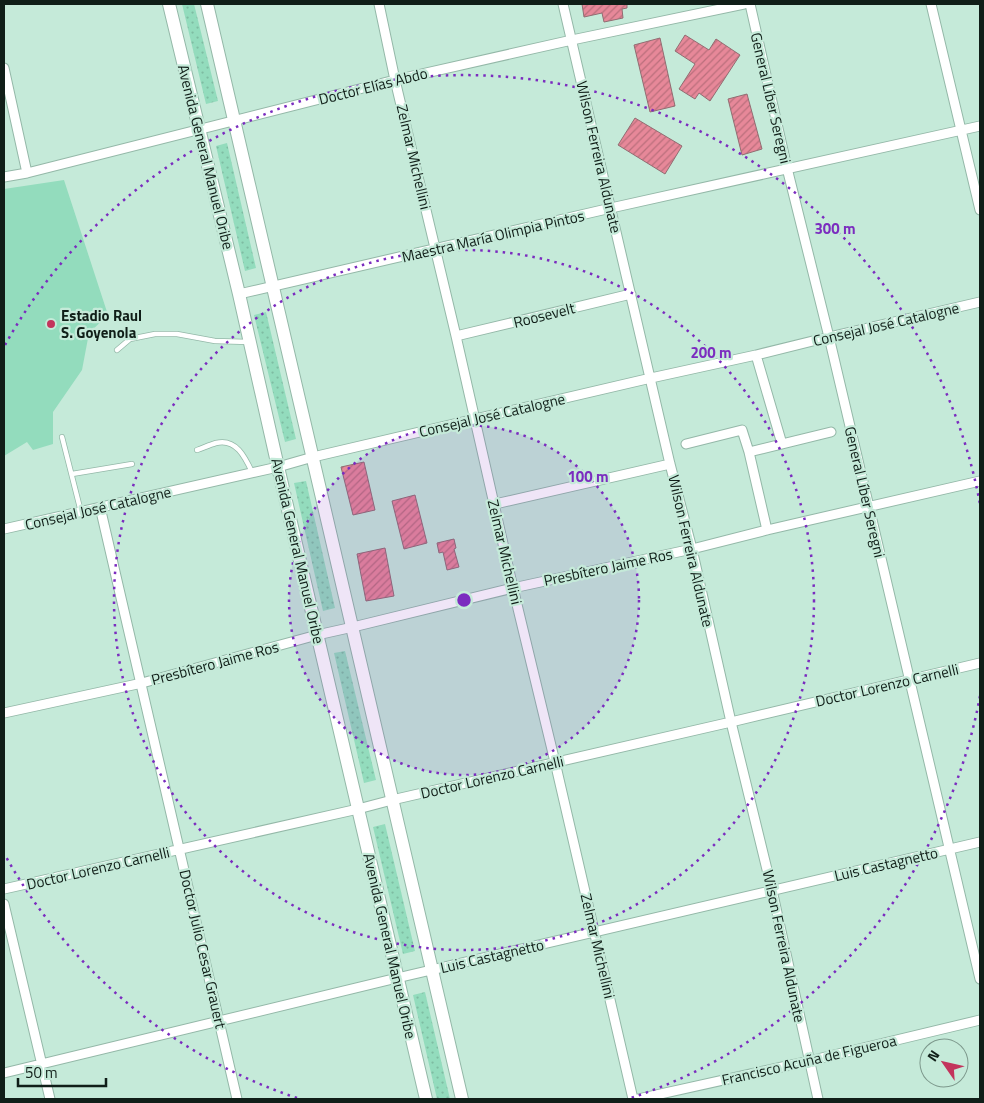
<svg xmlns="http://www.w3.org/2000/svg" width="984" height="1103" viewBox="0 0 984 1103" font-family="'Titillium Web',sans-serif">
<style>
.grass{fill:url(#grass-dots)}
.pitch{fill:#93dcbd}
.building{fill:url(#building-hatch);stroke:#916d72}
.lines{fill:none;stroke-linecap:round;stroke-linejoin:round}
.lane-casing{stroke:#94b8a8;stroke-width:6}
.street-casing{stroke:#94b8a8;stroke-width:11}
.secondary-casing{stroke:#94b8a8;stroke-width:14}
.lane{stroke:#fff;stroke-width:4.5}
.street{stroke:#fff;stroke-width:9}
.secondary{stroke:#fff;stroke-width:12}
.ring{fill:none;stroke:#7b2cbf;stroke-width:2.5;stroke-dasharray:2.5 5}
.poi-dot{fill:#c3345c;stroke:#c5ead9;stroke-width:2}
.labels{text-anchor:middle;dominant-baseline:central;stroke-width:4.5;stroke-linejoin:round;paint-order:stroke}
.street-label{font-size:15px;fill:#101e18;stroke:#c5ead9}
.poi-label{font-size:15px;font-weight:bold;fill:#101e18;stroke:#c5ead9;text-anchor:start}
.centre{fill:#7b2cbf;stroke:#c5ead9;stroke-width:2.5}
.ring-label{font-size:15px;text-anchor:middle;font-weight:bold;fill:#7b2cbf;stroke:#c5ead9;stroke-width:4.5;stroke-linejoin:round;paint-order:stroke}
</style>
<defs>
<pattern id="grass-dots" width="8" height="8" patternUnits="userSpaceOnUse" patternTransform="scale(1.25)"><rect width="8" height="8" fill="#93dcbd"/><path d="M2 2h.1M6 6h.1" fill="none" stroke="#7ebca2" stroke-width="1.8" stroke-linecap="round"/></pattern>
<pattern id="building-hatch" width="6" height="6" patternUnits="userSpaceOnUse" patternTransform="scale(1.25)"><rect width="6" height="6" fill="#e78899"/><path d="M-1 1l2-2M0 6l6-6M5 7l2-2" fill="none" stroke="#ba6f7c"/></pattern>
</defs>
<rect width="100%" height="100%" fill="#c5ead9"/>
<!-- grass -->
<path class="grass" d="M182,4H194L218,101L206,104Z
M227,143L256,268L245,271L216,146Z
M266,312L296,439L285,442L254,315Z
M306,481L335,608L323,611L294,483Z
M345,651L376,780L364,783L334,653Z
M385,824L415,951L403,954L373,827Z
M425,992L450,1099H437L413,995Z"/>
<!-- pitch -->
<path class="pitch" d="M64,180L108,315L89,333L82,370L53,412V444L33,450L27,442L4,456V189Z"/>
<!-- building -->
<path class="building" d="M582,4H627V8L622,9L623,18L604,22L602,13L584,17Z
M685,35L709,50L716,39L740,55L710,101L699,93L695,99L679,89L695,64L675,51Z
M660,38L675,106L650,112L634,45Z
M747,94L762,149L742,155L728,99Z
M635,118L682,146L665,174L618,145Z
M364,462L375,510L353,515L341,467Z
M415,495L427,543L404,549L392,501Z
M454,539L456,548L454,549L459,567L447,570L443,552L439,553L437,543Z
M385,548L394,596L366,601L357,554Z"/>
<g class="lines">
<defs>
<path id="lane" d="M117,350L130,339L155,334H177L215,341L249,342
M62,437L81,512
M197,450C203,448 209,445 216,443C236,438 245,457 252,472
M72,474L132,464"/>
<path id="street" d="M379,4L395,80L456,336L513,588L555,762L633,1099
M563,4L670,464L692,549L731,722L772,890L818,1099
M750,4L787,168L829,337L980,979
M931,4L980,210
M4,68L27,173
M4,177L27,173L395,80L572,40L744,4
M239,294L611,208L980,126
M456,336L631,294
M756,355L782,444
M686,444L742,430L749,452L767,530
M749,452L831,432
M495,504L670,464
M100,507L237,1099
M4,529L278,467L313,457L651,378L756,355L829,337L980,302
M4,713L142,683L317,635L353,627L513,588L692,549L767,530L980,481
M4,889L358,809L392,800L731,722L980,663
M4,904L50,1099
M4,1073L397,978L980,842
M638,1099L809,1061L980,1020"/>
<path id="secondary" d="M169,4L239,294L278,467L426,1099
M207,4L462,1099"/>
</defs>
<!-- lane casing -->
<use href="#lane" class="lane-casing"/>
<!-- street casing -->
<use href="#street" class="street-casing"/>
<!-- secondary casing -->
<use href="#secondary" class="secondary-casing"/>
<!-- lane -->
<use href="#lane" class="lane"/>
<!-- street -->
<use href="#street" class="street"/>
<!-- secondary -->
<use href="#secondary" class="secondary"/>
</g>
<!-- distance rings -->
<circle cx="464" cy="600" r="175" fill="#7b2cbf" fill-opacity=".12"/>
<g class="ring">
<circle cx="464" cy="600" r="175"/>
<circle cx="464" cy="600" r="350"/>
<path d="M980 696A525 525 0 0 1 631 1098M297 1098A525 525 0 0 1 5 855M5 345A525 525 0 0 1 980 504"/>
</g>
<!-- markers -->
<circle class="poi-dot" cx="51" cy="324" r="5"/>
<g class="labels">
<!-- street labels -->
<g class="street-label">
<text transform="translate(373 86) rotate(-14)">Doctor Elías Abdo</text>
<text transform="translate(771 98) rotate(77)">General Líber Seregni</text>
<text transform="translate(206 157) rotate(76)">Avenida General Manuel Oribe</text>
<text transform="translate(414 157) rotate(77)">Zelmar Michellini</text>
<text transform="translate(599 157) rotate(77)">Wilson Ferreira Aldunate</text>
<text transform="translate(493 236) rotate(-13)">Maestra María Olimpia Pintos</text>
<text transform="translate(544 315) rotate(-14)">Roosevelt</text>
<text transform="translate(886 324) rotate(-13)">Consejal José Catalogne</text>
<text transform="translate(492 415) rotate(-13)">Consejal José Catalogne</text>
<text transform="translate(865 492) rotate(77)">General Líber Seregni</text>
<text transform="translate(98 508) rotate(-13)">Consejal José Catalogne</text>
<text transform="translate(298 551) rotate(77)">Avenida General Manuel Oribe</text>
<text transform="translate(691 551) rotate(77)">Wilson Ferreira Aldunate</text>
<text transform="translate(505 552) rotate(77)">Zelmar Michellini</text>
<text transform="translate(608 567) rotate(-12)">Presbítero Jaime Ros</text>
<text transform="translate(215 663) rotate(-15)">Presbítero Jaime Ros</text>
<text transform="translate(887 685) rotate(-13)">Doctor Lorenzo Carnelli</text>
<text transform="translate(492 777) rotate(-13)">Doctor Lorenzo Carnelli</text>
<text transform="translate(886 864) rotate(-13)">Luis Castagnetto</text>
<text transform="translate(98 868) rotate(-13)">Doctor Lorenzo Carnelli</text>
<text transform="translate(390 946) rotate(77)">Avenida General Manuel Oribe</text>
<text transform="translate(598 946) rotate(77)">Zelmar Michellini</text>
<text transform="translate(784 946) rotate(78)">Wilson Ferreira Aldunate</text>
<text transform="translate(203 949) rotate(77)">Doctor Julio Cesar Grauert</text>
<text transform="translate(492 956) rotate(-13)">Luis Castagnetto</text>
<text transform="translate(809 1060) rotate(-13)">Francisco Acuña de Figueroa</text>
</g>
<!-- poi labels -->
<g class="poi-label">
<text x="61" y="315">Estadio Raul<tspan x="61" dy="17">S. Goyenola</tspan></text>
</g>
</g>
<circle cx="464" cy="600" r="8" class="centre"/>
<g class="ring-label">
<text x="835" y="234">300 m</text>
<text x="711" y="358">200 m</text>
<text x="588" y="482">100 m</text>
</g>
<!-- border -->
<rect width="984" height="1103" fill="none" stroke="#101e18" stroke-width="10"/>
<!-- north arrow -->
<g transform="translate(944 1063) rotate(304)"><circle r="24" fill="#c5ead9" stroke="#7d988c"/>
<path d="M0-4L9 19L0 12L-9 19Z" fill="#c3345c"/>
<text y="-8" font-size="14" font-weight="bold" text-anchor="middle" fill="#101e18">N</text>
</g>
<!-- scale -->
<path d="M18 1078v8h88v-8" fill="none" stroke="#101e18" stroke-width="2.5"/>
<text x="25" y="1078" font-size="15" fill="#101e18" stroke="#c5ead9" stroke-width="4" paint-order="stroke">50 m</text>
</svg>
